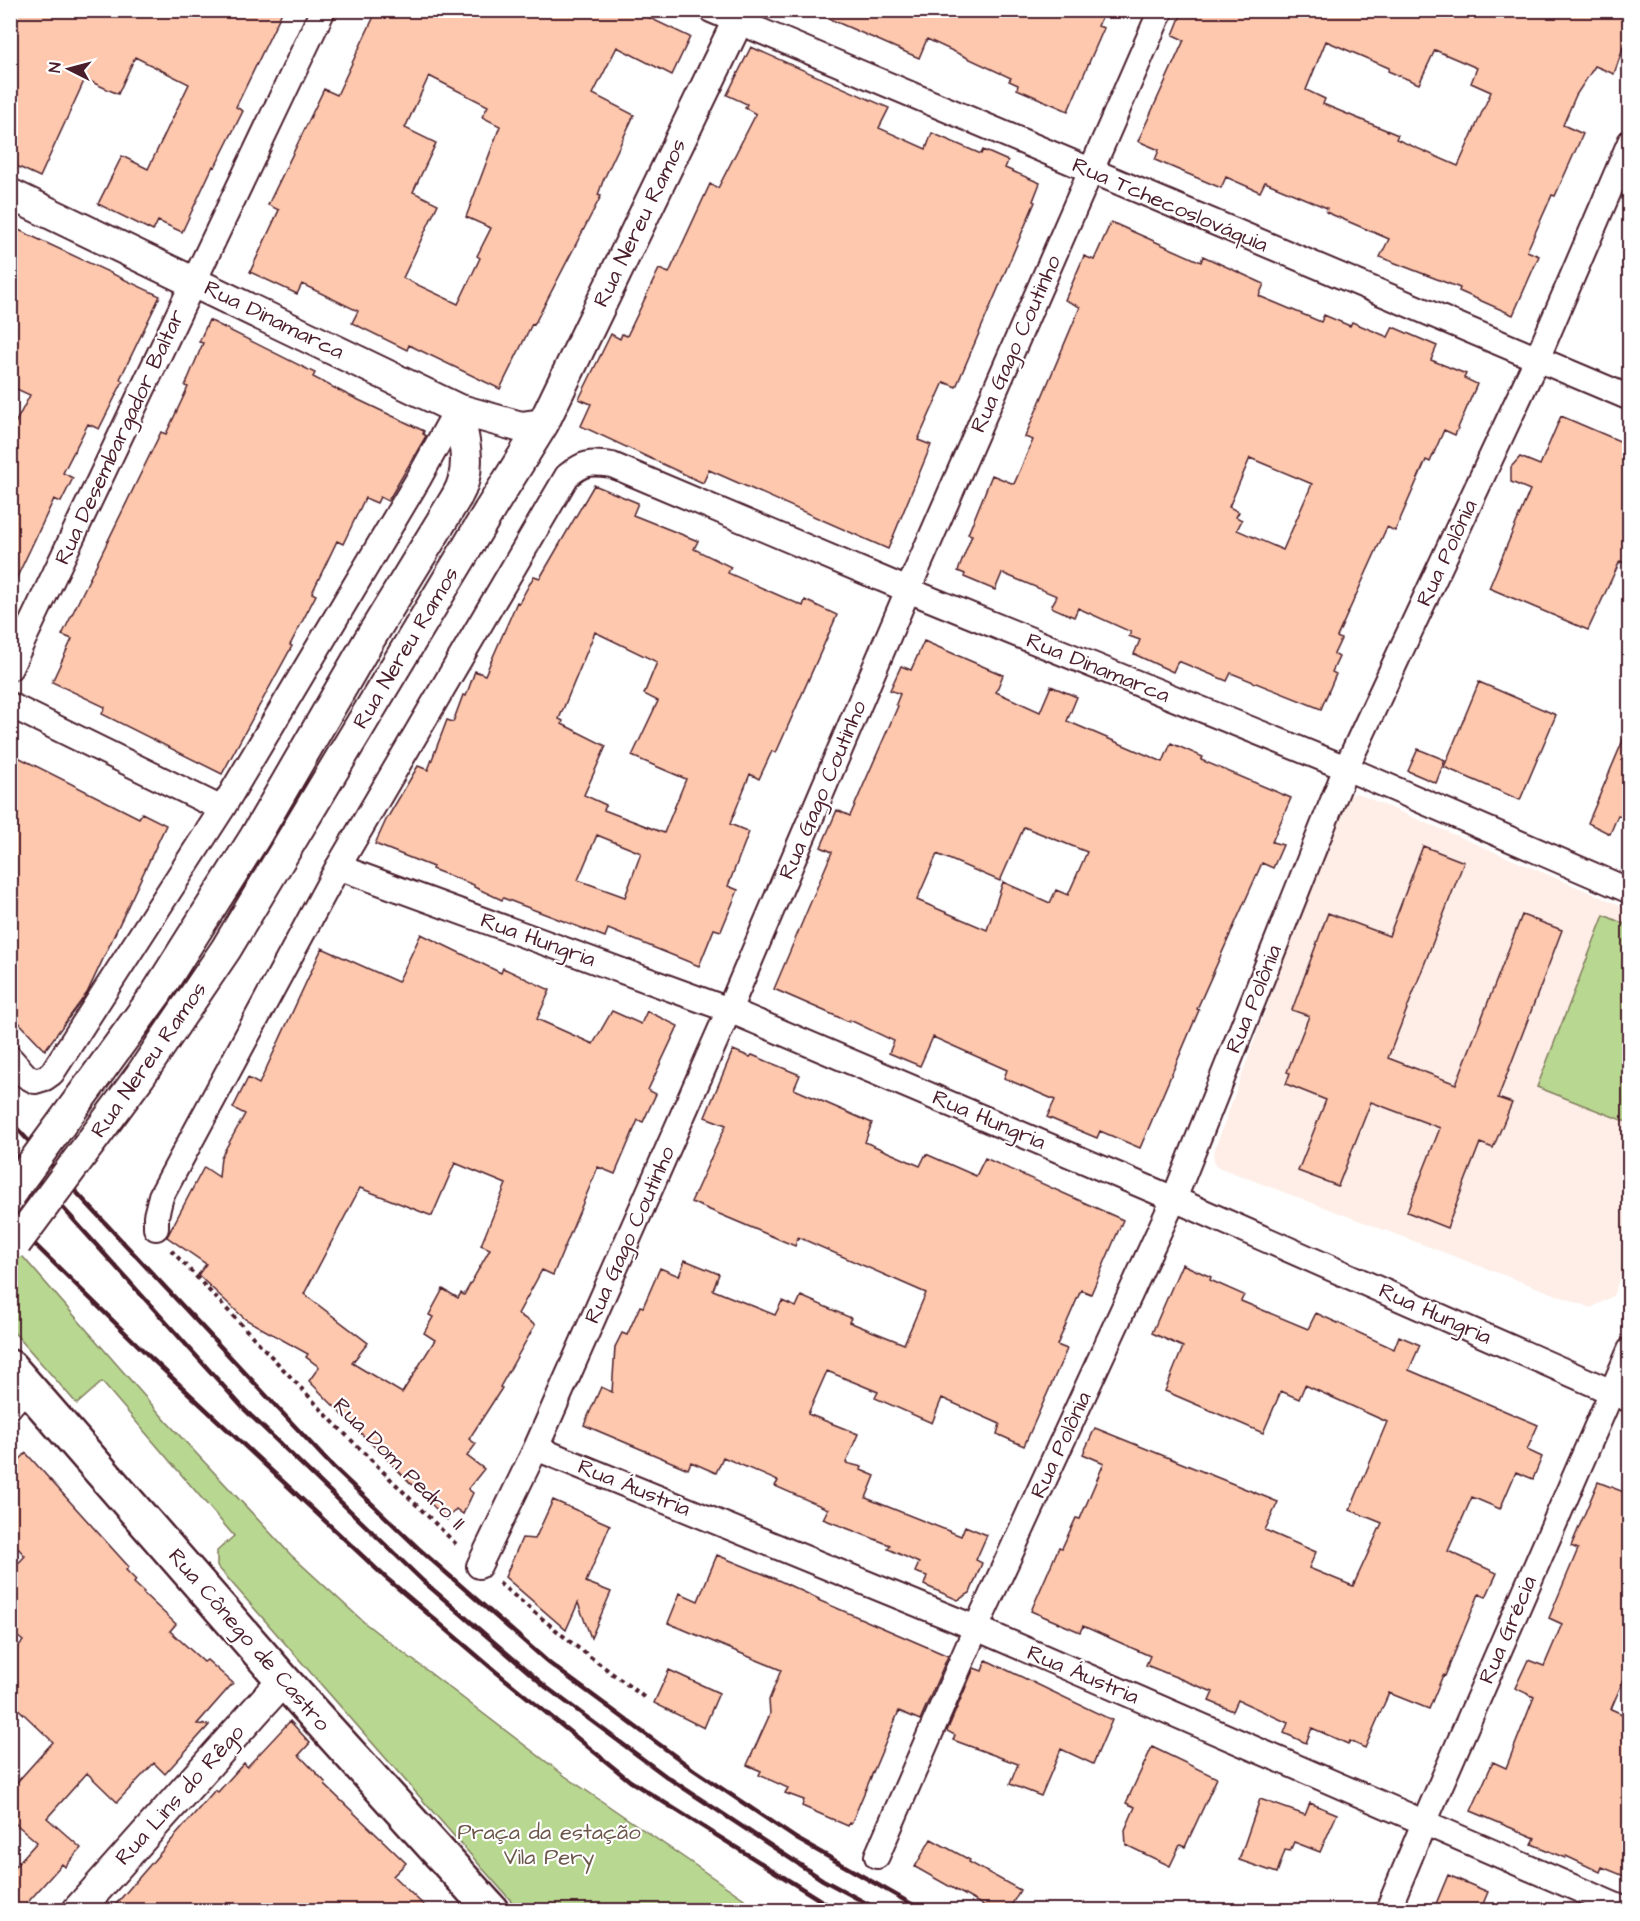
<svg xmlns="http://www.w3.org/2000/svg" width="1640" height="1921" viewBox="0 0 1640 1921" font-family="'Architects Daughter',sans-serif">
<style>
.built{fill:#feeee7}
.green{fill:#b8d790;stroke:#817b5e;stroke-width:1.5}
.building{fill:#fdc8ae;stroke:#4a1f2b;stroke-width:1.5;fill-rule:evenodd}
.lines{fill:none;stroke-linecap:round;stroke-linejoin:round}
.minor-casing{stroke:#4a1f2b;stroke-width:28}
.tertiary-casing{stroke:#4a1f2b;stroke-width:34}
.secondary-casing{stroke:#4a1f2b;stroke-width:38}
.path{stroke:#4a1f2b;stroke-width:4;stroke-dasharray:4.5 4.5;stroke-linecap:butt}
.minor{stroke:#fff;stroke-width:24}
.tertiary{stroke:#fff;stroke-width:30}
.secondary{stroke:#fff;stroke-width:33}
.rail{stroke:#4a1f2b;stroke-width:4.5}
.tertiary-bridge-casing{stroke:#4a1f2b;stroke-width:34;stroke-linecap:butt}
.tertiary-bridge{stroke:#fff;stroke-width:30}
.labels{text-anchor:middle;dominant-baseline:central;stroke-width:4.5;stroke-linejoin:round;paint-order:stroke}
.street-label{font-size:22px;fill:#4a1f2b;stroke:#fff}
.park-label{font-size:22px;fill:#6b5649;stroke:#fff}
</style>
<rect width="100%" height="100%" fill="#fff"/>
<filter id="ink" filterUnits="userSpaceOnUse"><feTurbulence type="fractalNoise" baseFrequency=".0167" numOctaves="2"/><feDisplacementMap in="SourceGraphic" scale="12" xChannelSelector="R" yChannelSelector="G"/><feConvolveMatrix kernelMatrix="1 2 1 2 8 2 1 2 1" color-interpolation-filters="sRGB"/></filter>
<g filter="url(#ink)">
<!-- built -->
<path class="built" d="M1356,793L1629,909L1630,1252L1613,1296L1591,1308L1215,1166L1213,1154L1343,798Z"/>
<!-- green -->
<path class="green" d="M1604,915L1629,926V1123L1537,1087Z
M10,1242L167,1422L291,1555L366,1624L565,1776L753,1905L748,1910H519L217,1566V1551L234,1536L102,1382L77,1404L11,1329Z"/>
<!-- building -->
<path class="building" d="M10,10H283L236,107L243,111L215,167L213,166L182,232L158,221L153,231L98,204L122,156L148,169L189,84L135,57L118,94L85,79L40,177L10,163Z
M377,10H633L690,37L672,75L617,47L593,94L634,115L603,181L598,195L601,196L534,325L532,324L500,389L409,345L407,350L352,323L358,311L302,284L297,294L250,272L279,210L268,205L324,89L337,95ZM429,76L488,106L482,117L500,126L466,217L491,228L477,256L480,258L458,304L403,278L438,204L413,192L436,143L405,128Z
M809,10H1105L1098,26L1104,28L1068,111L1017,89L1018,85L1009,81L1011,78L927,39L919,58Z
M1183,10H1629V31L1614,74L1595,66L1576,95L1563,125L1583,134L1555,196L1552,195L1527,251L1539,256L1513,315L1459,291L1460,288L1380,257L1389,239L1326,212L1327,208L1265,182L1260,192L1226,177L1221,188L1155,160L1159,150L1138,141L1184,40L1173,35ZM1326,41L1389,68L1388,71L1419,84L1435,50L1477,68L1471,83L1491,92L1458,166L1396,139L1398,135L1323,104L1325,99L1306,90Z
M751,47L889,108L879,128L926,149L932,133L981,154L983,150L1008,161L1005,168L1040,183L1033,201L1035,202L956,387L944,382L918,440L931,445L888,549L709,470L703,483L581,426L591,404L579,399L611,334L620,339L622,334L627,336L659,269L669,273L710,184L718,188L756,114L745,108L747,104L727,95Z
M1111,222L1201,262L1203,256L1264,284L1259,296L1321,322L1324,315L1350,326L1352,322L1388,337L1393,327L1437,346L1431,360L1466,374L1464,378L1477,384L1455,435L1444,430L1430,462L1426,460L1395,531L1387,527L1337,637L1341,639L1334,654L1339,657L1332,672L1336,674L1321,709L1231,673L1227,681L1178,661L1173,672L1134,654L1140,640L1129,636L1131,632L1078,608L1074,617L1051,607L1057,596L1002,573L995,590L964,577L965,574L958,571L972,535L968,534L992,475L1014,484L1033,440L1025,437L1080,307L1065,300L1084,256L1094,260ZM1250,458L1312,484L1283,550L1237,530L1242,520L1236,517L1239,512L1229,507Z
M10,226L160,296L120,379L123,381L99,429L88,424L63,473L73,478L61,502L54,499L10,592V433L30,395L10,386Z
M209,320L315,373L313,377L346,394L424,431L423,434L426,436L388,501L380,497L377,503L365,498L343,544L337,541L312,593L316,595L290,645L292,646L222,774L102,714L105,707L52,682L72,639L62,635L161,432L166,434L188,387L185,386L203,343L199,342Z
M1561,416L1629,445V565L1620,561L1588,630L1489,588L1530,490L1511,482V467L1520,457L1540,465Z
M594,485L638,503L633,515L698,541L694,549L731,567L728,573L803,606L805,600L837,615L776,753L772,751L759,779L750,774L730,824L749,832L728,886L738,890L721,931L714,929L699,966L608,929L605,937L503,898L502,900L474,887V885L432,869L433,867L375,844L386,820L418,766L428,770L447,720L453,722L463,695L466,696L475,671L485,675L517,602L519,603L534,576L540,578ZM595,632L657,662L644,694L658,701L632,756L686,779L664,833L604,810L606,805L584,795L606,746L562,724L563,721L559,719ZM597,835L641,853L625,897L578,880Z
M924,641L1003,675L996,692L1040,712L1051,686L1077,697L1067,721L1163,762L1171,743L1203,757L1201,760L1291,798L1272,842L1283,845L1273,868L1262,863L1197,1009L1199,1010L1140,1148L1100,1131L1097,1138L1047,1117L1055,1100L1004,1078L1007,1070L933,1037L920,1066L889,1053L894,1041L850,1020L849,1022L838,1017L774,989L832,852L821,847L837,810L850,816L898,706L896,704L900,694L890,690L901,666L911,670ZM1024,827L1087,852L1068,895L1056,890L1050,903L1003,882L987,930L917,900L937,854L1000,881Z
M1479,682L1556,715L1520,800L1444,767Z
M1629,726V820L1618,815L1610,834L1588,823Z
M1418,749L1445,760L1436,783L1408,771Z
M10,753L139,818L142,813L166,825L87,993L45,1050L10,1013Z
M1423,846L1464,862L1388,1058L1456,1084L1522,915L1562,930L1498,1098L1512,1103L1493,1148L1480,1143L1447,1228L1407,1212L1440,1128L1371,1102L1338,1186L1298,1171L1326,1100L1286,1084L1290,1073L1287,1072L1309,1016L1292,1010L1328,913L1389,936Z
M421,934L501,973L503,968L550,990L537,1019L593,1044L612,1011L641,1024L647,1011L678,1026L648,1090L656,1094L643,1122L638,1120L615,1174L598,1167L553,1275L542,1270L518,1314L535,1325L500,1387L502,1388L469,1439L476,1444L467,1456L484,1469L468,1489L473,1493L463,1514L456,1509L447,1520L309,1381L319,1367L306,1357L308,1354L245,1319L198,1275L206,1264L167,1237L204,1167L219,1177L221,1157L245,1114L233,1108L248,1078L259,1084L322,948L398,982ZM455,1163L506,1184L481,1245L490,1249L464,1295L461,1293L458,1298L443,1289L429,1315L433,1317L424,1333L435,1340L402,1393L352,1363L368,1343L304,1294L360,1188L432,1216Z
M733,1050L750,1057L752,1055L800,1075L794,1089L872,1123L865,1142L920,1166L926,1154L976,1176L985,1158L1123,1220L1091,1294L1081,1290L1057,1345L1067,1349L1024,1446L997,1434L1000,1424L942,1398L932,1423L875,1398L878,1392L827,1371L808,1414L858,1434L846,1463L862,1467L861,1470L875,1476L866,1498L961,1536L965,1526L987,1535L976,1560L982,1563L970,1593L958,1600L924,1585L927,1576L915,1572L919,1563L888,1549L890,1545L823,1519L828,1509L775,1486L778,1481L723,1457L716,1473L691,1462L688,1469L584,1425L601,1387L612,1392L615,1347L622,1333L627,1335L640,1306L643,1307L660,1268L679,1276L685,1260L719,1274L713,1290L775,1315L782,1301L796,1307L801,1296L851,1318L849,1322L904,1344L926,1293L798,1237L795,1246L691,1202L726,1125L705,1117Z
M1182,1264L1211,1277L1210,1280L1244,1295L1241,1301L1308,1329L1316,1313L1394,1349L1399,1336L1420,1345L1409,1370L1538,1425L1527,1450L1542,1457L1533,1479L1516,1472L1500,1509L1472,1497L1448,1551L1497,1573L1486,1597L1479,1594L1445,1676L1443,1675L1429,1709L1389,1693L1365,1748L1350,1741L1348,1744L1312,1728L1306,1743L1284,1733L1288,1723L1238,1700L1233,1711L1209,1701L1213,1692L1146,1665L1150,1656L1083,1626L1080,1632L1031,1611L1059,1547L1062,1548L1076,1518L1080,1519L1104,1463L1083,1454L1095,1428L1278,1502L1265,1530L1316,1552L1309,1568L1353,1586L1382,1523L1350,1510L1387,1422L1305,1385L1299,1399L1281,1391L1263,1433L1165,1391L1183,1347L1152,1333Z
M26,1453L129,1567L126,1570L136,1580L134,1583L144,1592L143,1593L176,1624L170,1631L204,1662L207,1660L233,1683L197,1724L209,1725L165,1774L154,1763L117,1802L87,1773L47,1818L81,1848L65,1867L62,1864L20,1911H10V1872L37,1842L10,1819V1790L53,1742L10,1701V1655L23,1641L10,1630V1572L25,1556L10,1539V1470Z
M1598,1482L1629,1494V1667L1611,1709L1629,1717V1878L1602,1867L1600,1872L1566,1856L1565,1858L1532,1844L1535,1838L1471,1811L1493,1762L1506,1768L1534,1697L1515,1688L1528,1660L1544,1666L1562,1624L1549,1618L1578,1549L1571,1546Z
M553,1500L610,1525L586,1582L611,1592L591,1638L578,1603L566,1630L505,1577L522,1538L535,1539Z
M717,1555L778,1580L819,1599L818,1600L948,1656L920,1720L899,1711L851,1824L849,1823L848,1826L802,1806L804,1800L785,1793L788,1788L759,1775L761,1771L747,1765L770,1714L769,1700L781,1670L668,1623L680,1593L698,1601Z
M986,1660L1112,1720L1093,1764L1061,1749L1041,1796L1010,1784L1018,1764L953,1740L955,1735L947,1731L974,1668L982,1671Z
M669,1670L719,1693L704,1728L654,1703Z
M290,1721L310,1743L299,1755L326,1783L325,1785L406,1863L393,1876L430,1911H110L215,1790L218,1792L244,1763L247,1767Z
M1152,1747L1217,1778L1185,1847L1180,1845L1170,1866L1126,1845L1125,1830L1135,1807L1126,1803Z
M1260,1799L1305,1815L1310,1803L1337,1814L1320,1852L1294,1842L1290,1851L1285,1850L1277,1873L1239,1860Z
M931,1839L970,1860L969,1862L1020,1890L1008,1911H993L915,1867Z
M1448,1875L1488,1892L1480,1911H1433Z"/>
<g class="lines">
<defs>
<path id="minor" d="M711,10L1630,398
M10,668L323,10
M10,705L222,809
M338,867L729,1010L1174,1199L1630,1400
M10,1058L26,1076L35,1081L45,1078L52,1073L222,809L419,478L457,409
M156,1228V1216L161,1196L338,867L567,476C584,462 590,462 612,465L908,590L1346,768L1630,891
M10,1406L27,1387
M536,1448L976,1628L1626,1910
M479,1566L536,1448L729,1010L908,590L1161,10
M877,1856L976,1628L1174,1199L1346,768L1537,359L1630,142
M1388,1910L1424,1823L1630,1350"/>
<path id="tertiary" d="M10,194L457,409L521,427L543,424
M457,496C473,469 464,438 457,409
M489,511L543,424L743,10
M78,1910L283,1680"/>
<path id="secondary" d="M10,1367L283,1680L491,1910"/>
</defs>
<!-- minor casing -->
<use href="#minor" class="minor-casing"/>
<!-- tertiary casing -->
<use href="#tertiary" class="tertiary-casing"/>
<!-- secondary casing -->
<use href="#secondary" class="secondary-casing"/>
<!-- path -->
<path class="path" d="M171,1250L334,1423L458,1546
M499,1583L573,1644L645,1698"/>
<!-- minor -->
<use href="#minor" class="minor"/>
<!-- tertiary -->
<use href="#tertiary" class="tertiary"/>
<!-- secondary -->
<use href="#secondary" class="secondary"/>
<!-- rail -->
<path class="rail" d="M10,1121L331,1465L418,1548L549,1663L694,1770L797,1839L922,1910
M10,1149L244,1409L423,1581L546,1687L667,1777L823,1880L879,1910
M10,1220L151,1358L385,1577L495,1671L630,1781L836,1910"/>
<defs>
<path id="tertiary-bridge" d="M10,1194L156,994L255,837L369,640L457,496
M16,1243L140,1076L226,949L489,511"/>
</defs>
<!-- tertiary-bridge casing -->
<use href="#tertiary-bridge" class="tertiary-bridge-casing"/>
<!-- tertiary-bridge -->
<use href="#tertiary-bridge" class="tertiary-bridge"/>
</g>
</g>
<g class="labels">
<!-- street labels -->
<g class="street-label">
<text transform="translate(1170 205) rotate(23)">Rua Tchecoslováquia</text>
<text transform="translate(640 223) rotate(-64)">Rua Nereu Ramos</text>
<text transform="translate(274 320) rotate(26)">Rua Dinamarca</text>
<text transform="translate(1016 344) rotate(-66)">Rua Gago Coutinho</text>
<text transform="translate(120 437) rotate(-65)">Rua Desembargador Baltar</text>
<text transform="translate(1447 553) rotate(-65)">Rua Polônia</text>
<text transform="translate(406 648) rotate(-59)">Rua Nereu Ramos</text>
<text transform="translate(1098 668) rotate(22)">Rua Dinamarca</text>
<text transform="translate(823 790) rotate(-67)">Rua Gago Coutinho</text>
<text transform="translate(538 940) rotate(20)">Rua Hungria</text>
<text transform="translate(1254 999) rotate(-68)">Rua Polônia</text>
<text transform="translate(149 1060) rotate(-55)">Rua Nereu Ramos</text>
<text transform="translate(989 1120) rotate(23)">Rua Hungria</text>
<text transform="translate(630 1235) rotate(-66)">Rua Gago Coutinho</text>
<text transform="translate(1435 1314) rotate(24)">Rua Hungria</text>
<text transform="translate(1061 1445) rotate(-65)">Rua Polônia</text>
<text transform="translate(399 1464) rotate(45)">Rua Dom Pedro II</text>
<text transform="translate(634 1488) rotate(22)">Rua Áustria</text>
<text transform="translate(1508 1630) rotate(-67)">Rua Grécia</text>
<text transform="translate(249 1640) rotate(49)">Rua Cônego de Castro</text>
<text transform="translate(1083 1675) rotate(23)">Rua Áustria</text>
<text transform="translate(180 1795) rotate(-48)">Rua Lins do Rêgo</text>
</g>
<!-- park labels -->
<g class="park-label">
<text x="549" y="1832">Praça da estação<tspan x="549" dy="25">Vila Pery</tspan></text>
</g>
</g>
<!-- margin -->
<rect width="1640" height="1921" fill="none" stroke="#fff" stroke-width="36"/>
<rect x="18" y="18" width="1604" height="1885" fill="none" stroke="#4a1f2b" stroke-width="2" filter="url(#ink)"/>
<!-- north arrow -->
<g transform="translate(69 69) rotate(276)" stroke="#ffffff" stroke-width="4.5" paint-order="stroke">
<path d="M0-4.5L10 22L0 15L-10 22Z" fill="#4a1f2b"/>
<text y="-9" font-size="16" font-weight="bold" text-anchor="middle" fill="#4a1f2b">N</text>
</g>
</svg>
